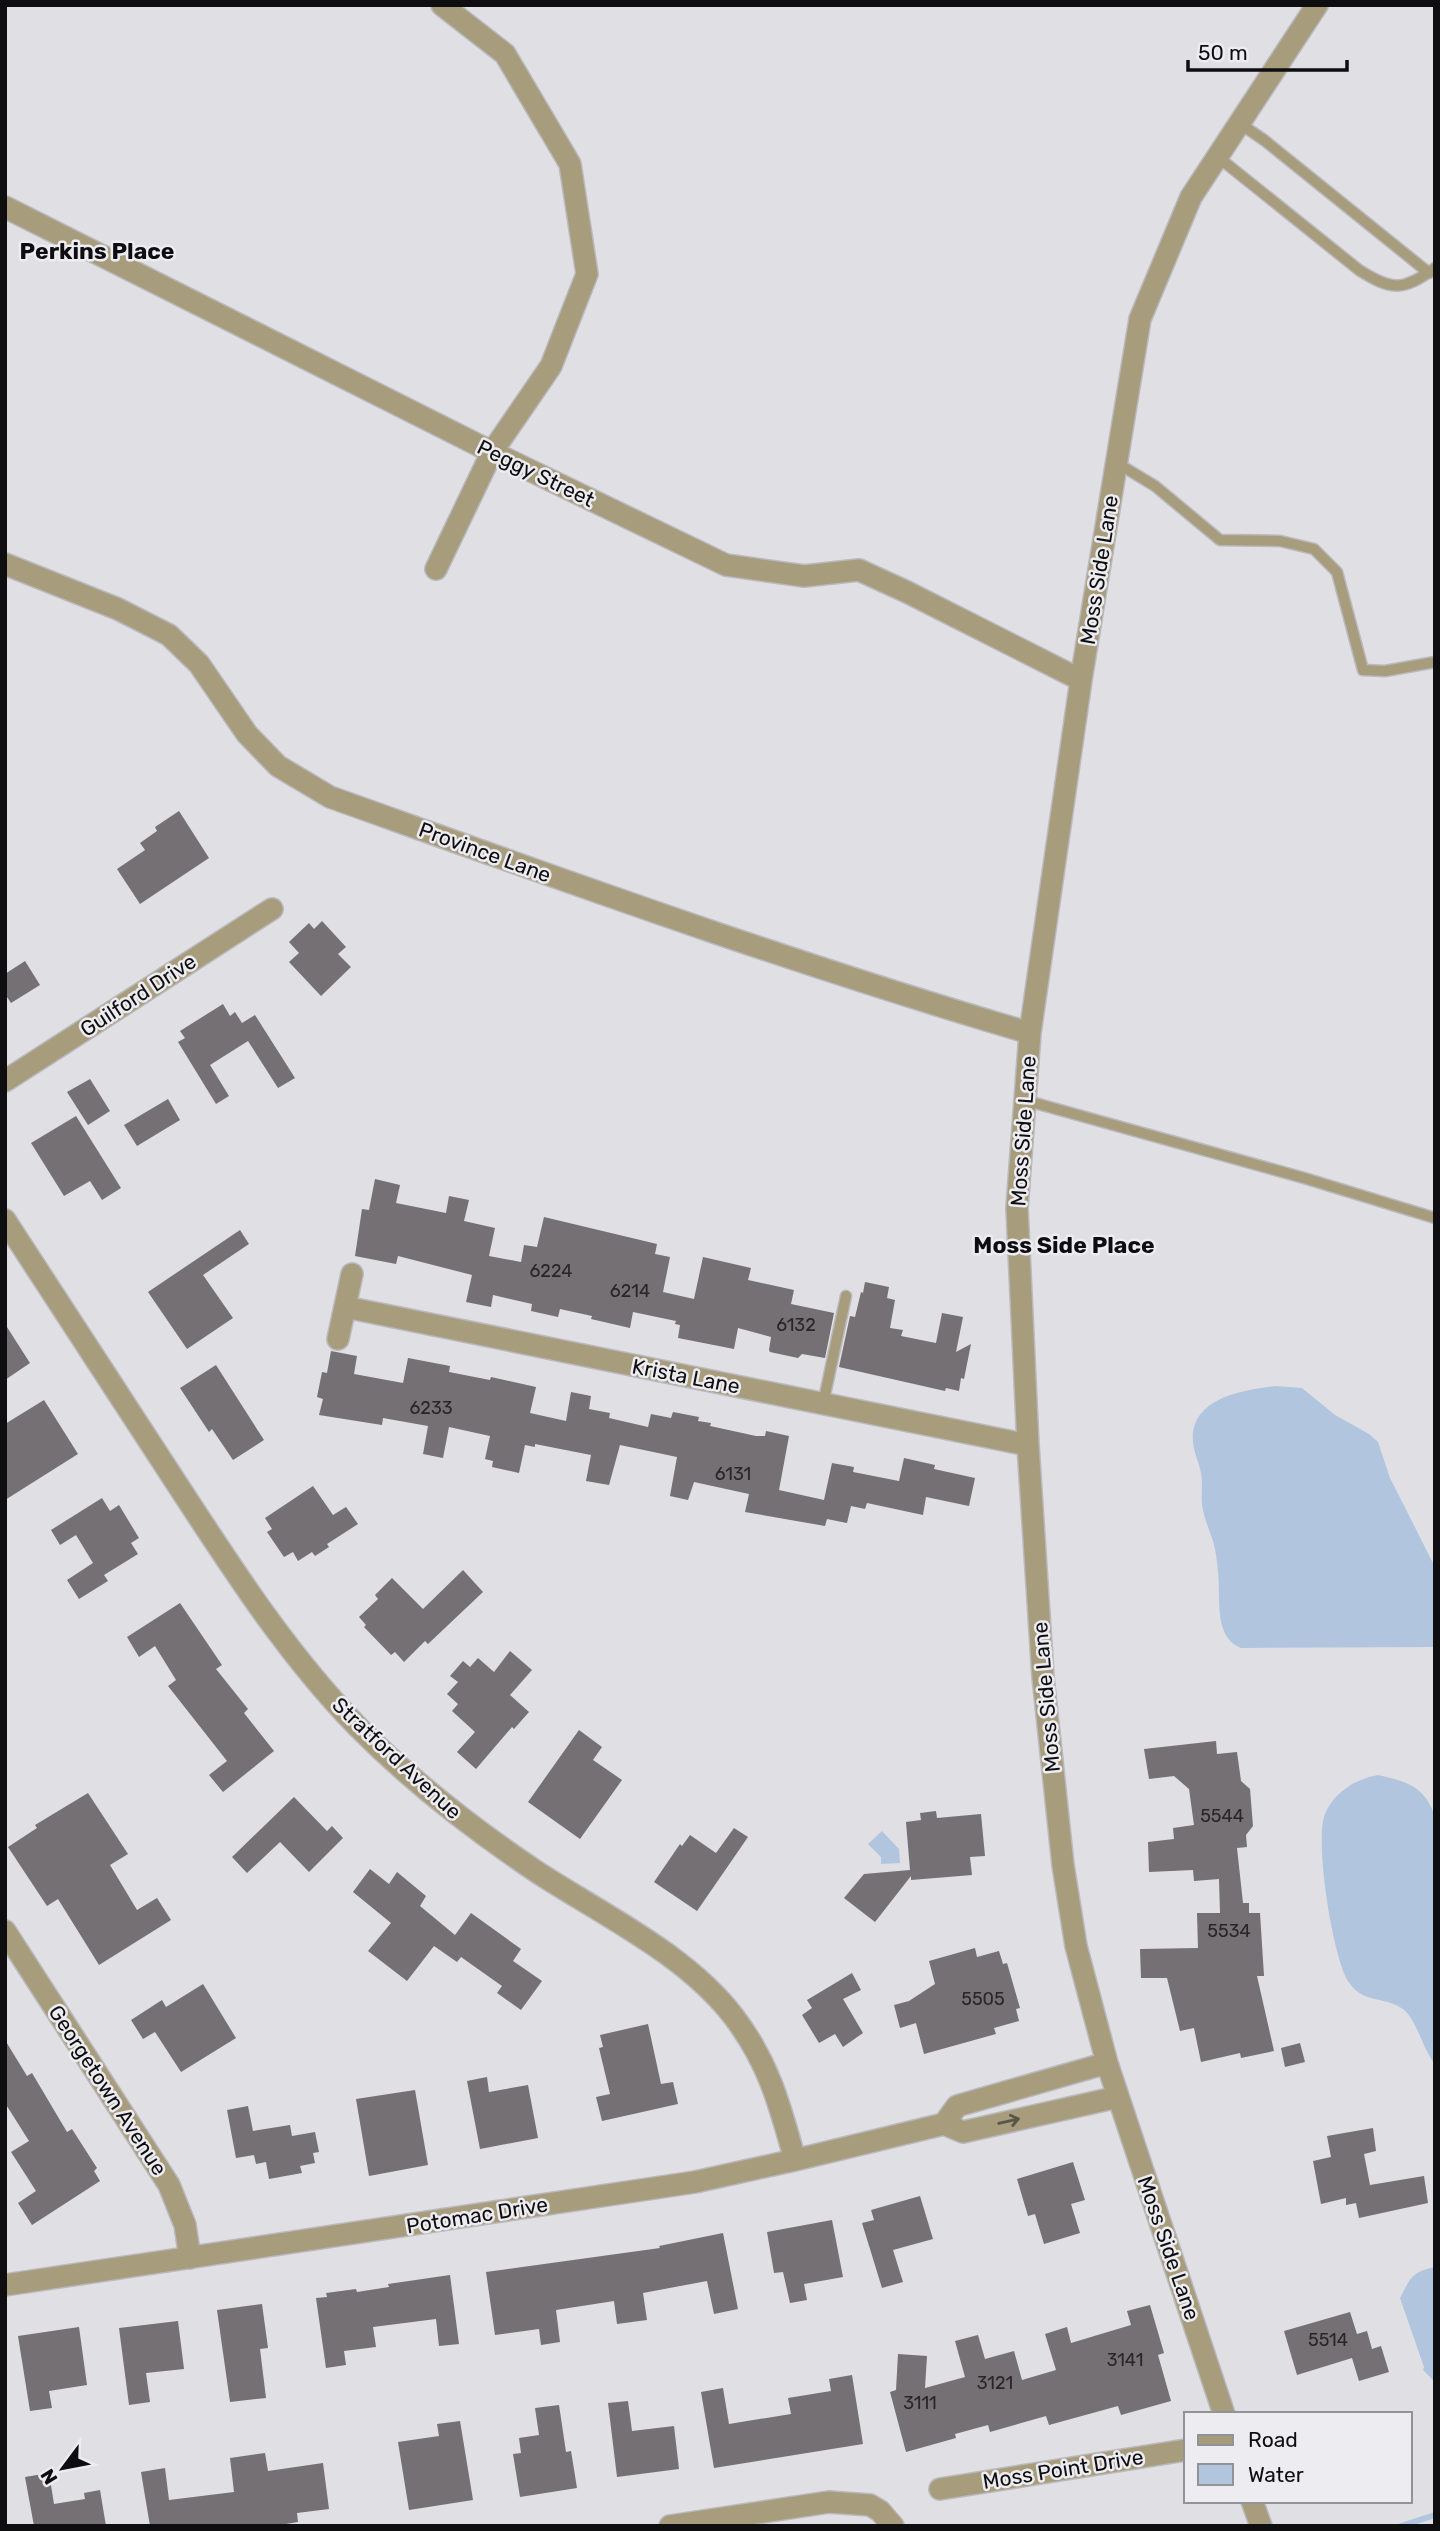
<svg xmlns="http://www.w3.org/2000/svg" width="1440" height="2531" viewBox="0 0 1440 2531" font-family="Rubik,sans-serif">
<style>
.water{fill:#b1c5df}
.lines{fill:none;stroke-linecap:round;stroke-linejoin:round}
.stream{stroke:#b1c5df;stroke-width:6}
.building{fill:#747073}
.service-casing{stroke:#b9b9be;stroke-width:13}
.minor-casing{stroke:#b9b9be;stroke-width:24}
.service{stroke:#a79c7c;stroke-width:10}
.minor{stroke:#a79c7c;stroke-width:21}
.oneway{stroke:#5a5546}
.labels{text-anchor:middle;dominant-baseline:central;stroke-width:5;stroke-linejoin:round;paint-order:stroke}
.number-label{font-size:18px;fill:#282629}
.street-label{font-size:21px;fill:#0e0e10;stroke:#ececf1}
.neighbourhood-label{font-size:23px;font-weight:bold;fill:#0e0e10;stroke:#ececf1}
</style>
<rect width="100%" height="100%" fill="#dfdfe4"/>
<!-- water -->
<path class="water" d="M1276,1386L1302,1388L1335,1415L1369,1434L1378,1442L1390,1478L1435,1567V1647L1241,1648C1213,1637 1221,1598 1218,1572C1217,1562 1216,1551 1213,1541C1209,1529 1204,1518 1202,1505C1201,1494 1203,1483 1201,1473C1199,1462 1194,1453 1193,1442C1190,1397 1244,1390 1276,1386Z
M1378,1775C1408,1782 1424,1786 1435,1816V2064C1423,2050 1417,2020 1403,2009C1383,1995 1363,2005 1348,1981C1333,1957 1314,1840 1325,1814C1334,1792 1356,1779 1378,1775Z
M882,1831L899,1849L900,1863L881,1864V1857L868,1844Z
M1435,2267V2382L1423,2370L1424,2367L1400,2298C1411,2278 1411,2272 1435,2267Z"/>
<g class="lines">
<!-- stream -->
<path class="stream" d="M1401,2526L1435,2515"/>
</g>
<!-- building -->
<path class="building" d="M179,811L209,858L140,904L117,869L145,850L140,843L157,831L155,827Z
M322,921L346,947L338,954L351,967L321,996L289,962L299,953L289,942L309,923L314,929Z
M25,961L40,985L11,1003L5,994V974Z
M223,1004L230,1016L235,1012L242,1023L255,1015L295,1078L278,1088L248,1041L210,1065L229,1096L216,1104L178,1042L185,1038L180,1031Z
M90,1079L110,1111L88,1125L67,1092Z
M168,1099L180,1120L137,1146L124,1125Z
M76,1116L121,1188L102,1200L90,1181L64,1196L31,1143Z
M375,1179L400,1185L396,1203L446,1213L449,1196L469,1200L464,1221L495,1228L489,1256L521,1262L524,1245L537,1247L544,1217L657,1244L655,1254L670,1257L663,1292L694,1299L703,1257L751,1268L748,1280L794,1290L791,1304L834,1313L825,1358L802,1354L798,1358L770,1352L769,1350L771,1337L738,1328L734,1349L678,1338L680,1325L675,1324L676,1321L633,1312L630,1328L591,1319L592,1316L560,1309L558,1317L531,1311L532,1304L493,1295L491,1307L466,1302L472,1275L398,1256L396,1264L355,1256L362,1209L369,1210Z
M240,1230L249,1244L203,1275L233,1318L187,1349L148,1292Z
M865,1282L889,1287L887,1298L895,1300L890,1328L903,1330L901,1336L936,1343L942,1313L963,1317L956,1352L971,1344L964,1379L961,1378L959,1391L946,1388L945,1391L839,1367L850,1316L855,1317L861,1292L863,1293Z
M5,1324L30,1363L5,1380Z
M331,1351L357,1356L354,1374L403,1383L408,1358L450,1366L449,1372L490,1380L491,1377L536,1387L530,1413L566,1421L571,1392L591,1396L589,1409L610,1413L609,1418L648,1427L651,1414L671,1418L673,1412L699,1417L698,1421L711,1423L710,1426L756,1436H765L766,1431L789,1436L779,1490L824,1500L832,1463L854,1467L853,1472L899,1481L904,1458L935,1465L934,1469L975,1478L969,1506L926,1497L923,1515L867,1503L865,1509L851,1506L847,1523L827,1519L825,1526L745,1512L749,1494L694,1482L688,1500L670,1496L677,1457L620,1445L609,1485L586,1481L591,1455L535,1444V1447L525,1445L519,1473L492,1467L493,1461L485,1459L490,1436L449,1427L443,1458L423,1454L428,1426L383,1418L382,1425L319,1415L323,1399L317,1397L322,1372L327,1373Z
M216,1365L264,1440L233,1460L212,1429L209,1432L180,1388Z
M44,1400L78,1454L5,1500V1424Z
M313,1486L333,1515L346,1507L358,1524L327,1544L329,1547L315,1556L312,1552L298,1561L293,1552L284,1557L267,1532L272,1529L265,1518Z
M102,1498L110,1511L119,1505L139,1538L131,1543L138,1554L104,1575L108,1581L79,1599L67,1580L93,1563L76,1535L60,1545L51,1530Z
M463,1570L483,1592L428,1644L425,1641L404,1662L395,1652L391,1655L364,1627L366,1625L359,1617L378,1599L375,1595L392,1578L423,1609Z
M180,1603L222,1665L216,1669L248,1709L244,1713L274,1751L223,1792L209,1775L227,1761L168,1686L176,1680L155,1646L139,1657L127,1637Z
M510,1651L532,1670L510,1695L529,1712L514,1729L512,1727L476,1769L457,1752L475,1732L452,1711L458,1704L447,1694L458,1682L450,1676L463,1661L470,1667L478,1658L494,1672Z
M579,1730L602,1747L593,1760L622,1780L580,1839L528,1802Z
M1216,1741L1217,1754L1237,1752L1241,1781L1250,1789L1253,1826L1246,1835L1247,1847L1237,1848L1243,1903H1249V1913H1260L1264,1976H1257L1274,2051L1241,2058L1240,2053L1201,2062L1194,2028L1180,2031L1167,1978H1141L1140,1949L1198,1948L1197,1913H1220L1219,1879L1194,1881L1193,1870L1149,1872L1148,1842L1174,1839L1173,1828L1194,1825L1189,1789L1174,1776L1149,1779L1144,1749Z
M88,1793L128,1854L110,1865L137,1910L157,1898L171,1920L99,1965L58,1899L47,1906L8,1847L37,1828L35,1825Z
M294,1797L327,1831L332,1826L343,1838L309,1872L280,1842L247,1873L232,1857Z
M936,1811L937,1818L981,1814L985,1856L970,1857L972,1875L911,1880V1876L875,1922L844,1898L864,1874L910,1870L906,1822L921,1820L920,1813Z
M734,1828L748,1837L697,1911L654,1882L680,1844L682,1846L690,1835L716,1853Z
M370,1869L389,1884L397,1872L426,1896L420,1906L455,1935L471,1913L521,1949L513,1961L542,1981L521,2010L497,1993L502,1986L461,1957L457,1962L434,1946L407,1981L368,1951L391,1923L353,1892Z
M975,1948L977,1957L999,1951L1003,1964L1007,1963L1020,2008L1016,2009L1019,2021L994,2028L996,2034L924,2054L916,2023L900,2028L894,2005L909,2001L935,1984L929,1961Z
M852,1973L861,1990L843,1999L863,2033L843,2047L835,2034L819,2043L802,2015L812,2008L807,2000Z
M203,1984L236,2038L181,2072L155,2032L143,2039L131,2020L162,2000L166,2007Z
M648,2024L661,2084L673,2082L678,2104L602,2121L596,2097L610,2094L599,2048L603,2047L600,2035Z
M5,2040L27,2076L32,2073L67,2132L72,2129L97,2168L94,2171L100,2181L32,2225L18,2203L36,2191L11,2152L29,2141L5,2103Z
M1300,2043L1305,2062L1285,2067L1281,2048Z
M487,2077L489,2092L528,2085L538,2138L480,2149L467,2081Z
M415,2090L428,2165L369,2176L356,2099Z
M248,2106L253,2131L290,2125L292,2136L315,2132L319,2152L313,2153L315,2163L300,2166L302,2173L269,2179L266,2162L256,2164L254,2155L236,2158L227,2110Z
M1373,2128L1376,2151L1364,2154L1370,2185L1424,2176L1428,2203L1359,2218L1356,2203L1346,2205V2198L1321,2204L1313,2161L1331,2157L1327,2136Z
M1073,2162L1085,2200L1071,2204L1080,2233L1044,2244L1035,2214L1028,2216L1017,2179Z
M920,2196L933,2239L893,2250L903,2282L882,2288L862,2223L874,2220L871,2210Z
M832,2220L843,2277L804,2284L807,2300L790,2303L783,2272L774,2273L767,2232Z
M723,2233L738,2309L714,2314L707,2281L643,2293L647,2320L617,2324L614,2301L556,2310L560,2342L541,2345L539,2329L495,2335L486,2272L660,2248L659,2246Z
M450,2275L459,2344L439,2346L436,2319L373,2327L376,2347L344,2351L346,2365L326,2368L316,2298L327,2297L326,2293L356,2289L357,2292L389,2287L388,2284Z
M262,2304L268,2348L260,2349L266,2398L230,2402L217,2310Z
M1150,2305L1164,2353L1158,2355L1171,2401L1121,2415L1118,2406L1049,2425L1046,2416L990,2432L988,2425L955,2434L956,2438L906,2452L890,2392L896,2390L898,2354L927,2356L925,2388L965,2377L955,2341L978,2335L985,2359L1014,2351L1022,2380L1056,2370L1045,2334L1067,2327L1071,2343L1131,2325L1127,2311Z
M1350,2312L1357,2334L1367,2331L1372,2349L1381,2346L1389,2372L1359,2381L1352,2358L1297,2375L1284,2331Z
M178,2321L184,2369L146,2373L150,2402L129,2405L119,2328Z
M79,2327L87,2385L49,2391L52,2408L30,2411L18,2336Z
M852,2375L863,2444L714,2468L701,2392L723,2388L729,2424L791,2414L788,2398L831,2391L829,2379Z
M628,2401L632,2431L674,2426L679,2469L617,2477L608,2403Z
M559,2405L566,2452L571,2451L577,2488L520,2497L513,2454L521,2453L519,2438L539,2435L535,2408Z
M460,2421L473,2500L409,2510L398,2442L439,2436L437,2424Z
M265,2453L268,2471L323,2463L329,2509L297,2513L298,2522L274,2526H150L141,2472L165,2468L169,2500L234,2492L230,2458Z
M49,2473L54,2504L85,2499L84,2493L100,2490L106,2526H34L25,2477Z"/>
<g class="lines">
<defs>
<path id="service" d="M1239,123L1264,140L1429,273
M1218,157L1359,270C1392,291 1403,291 1435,268
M1117,463L1155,486L1220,540L1280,541L1314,549L1337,572L1363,670L1385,671L1435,662
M1024,1100L1304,1178L1435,1218
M823,1404L846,1296"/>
<path id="minor" d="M5,207L492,452L726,565L804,576L859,570L907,592L1081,680
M5,564L118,609L169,635L199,664L247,734L278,766L330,797C563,880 794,964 1030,1033
M436,569L492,452L551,366L587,274L570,164L505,54L442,5
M5,1081L272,909
M5,1220C62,1308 119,1396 177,1484C232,1568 286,1653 357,1726C411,1781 473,1829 537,1872C603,1915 686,1954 734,2017C769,2063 780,2106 795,2160
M345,1307L1028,1445
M338,1339L352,1274
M5,1931L169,2185L185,2225L190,2258
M944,2124L957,2106L1107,2063
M5,2285L695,2182L795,2160L944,2124L963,2132L1118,2097
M1224,2414L1107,2063L1076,1946L1063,1865L1043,1677L1028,1445L1017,1208L1030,1033L1081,680L1140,319L1191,197L1317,5
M940,2489L1186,2450
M1252,2501L1261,2526
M670,2526L829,2502L870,2505L880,2511L893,2526"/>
</defs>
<!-- service casing -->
<use href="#service" class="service-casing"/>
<!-- minor casing -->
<use href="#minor" class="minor-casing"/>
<!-- service -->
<use href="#service" class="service"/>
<!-- minor -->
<use href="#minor" class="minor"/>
</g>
<!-- one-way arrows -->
<defs><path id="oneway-shaft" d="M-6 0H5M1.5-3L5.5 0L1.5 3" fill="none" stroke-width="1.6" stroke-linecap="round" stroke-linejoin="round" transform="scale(1.75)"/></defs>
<use class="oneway" href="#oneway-shaft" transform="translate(1009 2121) rotate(-13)"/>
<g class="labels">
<!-- number labels -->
<g class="number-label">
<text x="551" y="1271">6224</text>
<text x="630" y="1291">6214</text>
<text x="796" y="1325">6132</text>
<text x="431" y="1408">6233</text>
<text x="733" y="1474">6131</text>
<text x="1222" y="1816">5544</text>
<text x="1229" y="1931">5534</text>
<text x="983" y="1999">5505</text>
<text x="1328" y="2340">5514</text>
<text x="1125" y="2360">3141</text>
<text x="995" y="2383">3121</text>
<text x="920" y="2403">3111</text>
</g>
<!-- street labels -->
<g class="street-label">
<text transform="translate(536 473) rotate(26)">Peggy Street</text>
<text transform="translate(1099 570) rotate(-81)">Moss Side Lane</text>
<text transform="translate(485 852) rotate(20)">Province Lane</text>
<text transform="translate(138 995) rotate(-33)">Guilford Drive</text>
<text transform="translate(1023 1131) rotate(-86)">Moss Side Lane</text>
<text transform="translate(686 1376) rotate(11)">Krista Lane</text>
<text transform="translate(1046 1697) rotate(-95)">Moss Side Lane</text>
<text transform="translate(397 1758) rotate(43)">Stratford Avenue</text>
<text transform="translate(108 2090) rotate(57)">Georgetown Avenue</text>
<text transform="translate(477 2215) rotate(-9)">Potomac Drive</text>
<text transform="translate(1169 2248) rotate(71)">Moss Side Lane</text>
<text transform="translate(1063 2469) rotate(-9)">Moss Point Drive</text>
</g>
<!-- neighbourhood labels -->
<g class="neighbourhood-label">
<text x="97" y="251">Perkins Place</text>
<text x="1064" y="1245">Moss Side Place</text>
</g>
</g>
<!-- border -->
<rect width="1440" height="2531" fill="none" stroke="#0e0e10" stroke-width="14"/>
<!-- legend -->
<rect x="1184" y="2412" width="228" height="91" fill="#ececf1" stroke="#939397" stroke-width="2"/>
<rect x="1198" y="2435" width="35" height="10" fill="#a79c7c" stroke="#939397" stroke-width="2"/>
<text x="1248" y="2447" font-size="21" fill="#0e0e10">Road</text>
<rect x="1198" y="2464" width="35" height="21" fill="#b1c5df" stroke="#939397" stroke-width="2"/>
<text x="1248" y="2482" font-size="21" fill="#0e0e10">Water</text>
<!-- north arrow -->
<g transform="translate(63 2468) rotate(238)" stroke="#ececf1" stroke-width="5" paint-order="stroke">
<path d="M0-5L12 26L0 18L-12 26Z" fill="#0e0e10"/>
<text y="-10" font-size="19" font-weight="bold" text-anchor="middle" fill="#0e0e10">N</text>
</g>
<!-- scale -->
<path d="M1188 60v10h159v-10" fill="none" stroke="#0e0e10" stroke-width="3.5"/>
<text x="1198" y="60" font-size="21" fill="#0e0e10" stroke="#ececf1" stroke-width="5" paint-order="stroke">50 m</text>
</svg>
